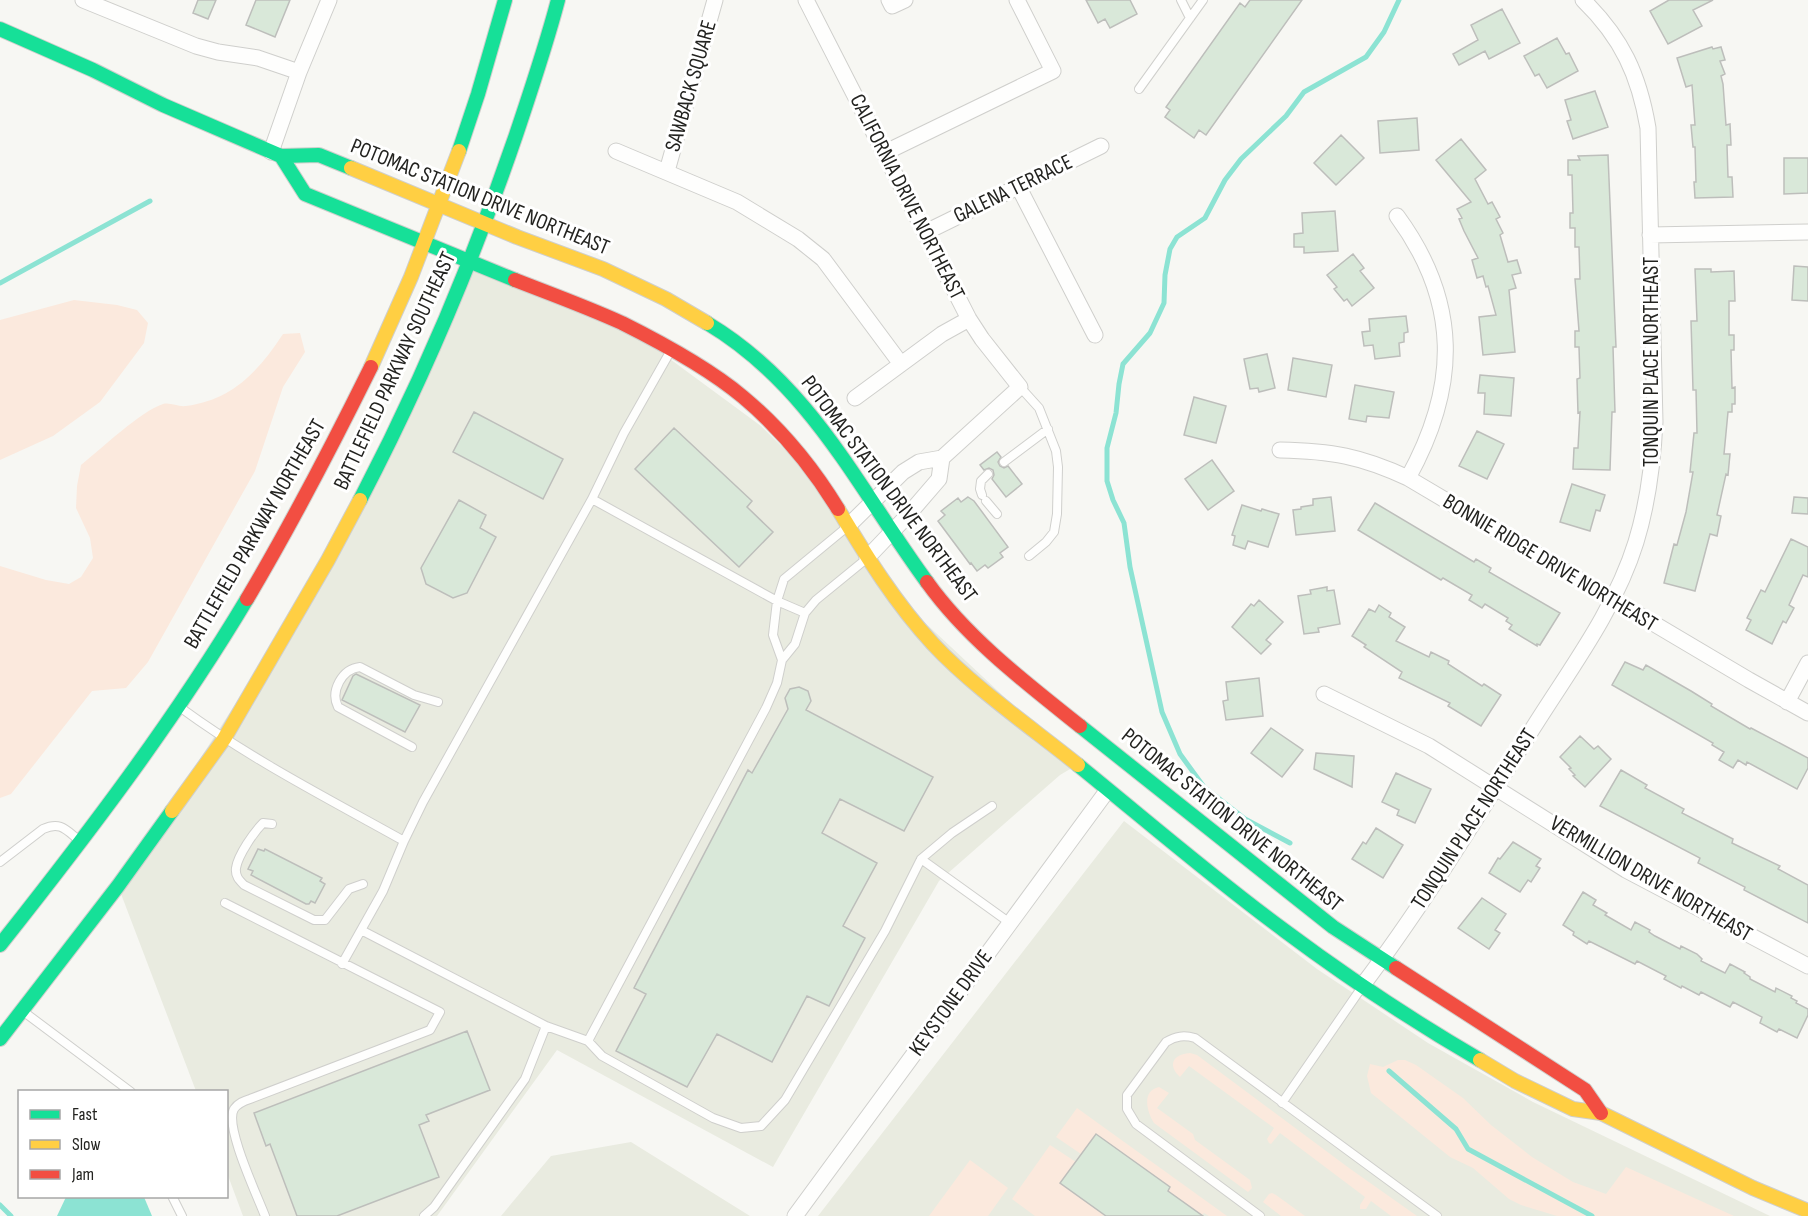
<svg xmlns="http://www.w3.org/2000/svg" width="1808" height="1216" viewBox="0 0 1808 1216" font-family="'Sofia Sans Condensed',sans-serif">
<style>
.built{fill:#e9ebe0}
.green{fill:#fbe9dd}
.water{fill:#8ce3d3}
.lines{fill:none;stroke-linecap:round;stroke-linejoin:round}
.stream{stroke:#8ce3d3;stroke-width:5}
.building{fill:#d9e8d9;stroke:#bdbebb;stroke-width:1.5}
.lane-casing{stroke:#cfcfcc;stroke-width:10}
.street-casing{stroke:#cfcfcc;stroke-width:17}
.fast-casing{stroke:#cfcfcc;stroke-width:16}
.slow-casing{stroke:#cfcfcc;stroke-width:16}
.jam-casing{stroke:#cfcfcc;stroke-width:16}
.lane{stroke:#fefefd;stroke-width:8}
.street{stroke:#fefefd;stroke-width:15}
.fast{stroke:#16e098;stroke-width:14}
.slow{stroke:#ffcf43;stroke-width:14}
.jam{stroke:#f24e42;stroke-width:14}
.labels{text-anchor:middle;dominant-baseline:central;stroke-width:6;stroke-linejoin:round;paint-order:stroke}
.street-label{font-size:22px;fill:#232320;stroke:#fff}
</style>
<rect width="100%" height="100%" fill="#f7f7f3"/>
<!-- built -->
<path class="built" d="M469,262L621,323L761,426L827,491L888,588L1077,765L1060,775L939,881L773,1167L557,1050L437,1216H243L227,1173L226,1092L196,1091L118,886L328,560Z
M1124,821L1317,969L1428,1043L1533,1102L1770,1216H818Z
M631,1142L750,1216H501L551,1156Z"/>
<!-- green -->
<path class="green" d="M74,300L117,305L137,310L148,323L144,343L100,402L53,436L0,460V320Z
M300,333L305,352L283,387L255,471L148,662L126,688L92,691L11,794L0,798V566L46,580L69,584L81,577L93,558L90,538L76,508L77,486L81,465C101,449 141,411 163,404C170,402 178,407 186,406C232,400 258,372 283,334Z
M1190,1053L1197,1055L1349,1168L1417,1216H1391L1371,1201L1366,1209H1360V1205L1365,1197L1280,1133L1271,1144L1269,1143L1267,1139L1274,1128L1189,1066L1180,1077C1167,1065 1173,1054 1190,1053Z
M1398,1060H1405L1416,1065L1463,1098L1491,1125L1532,1157L1573,1182L1606,1194L1626,1167L1734,1216H1557L1521,1205L1509,1199L1473,1168L1450,1157L1371,1093L1367,1076L1370,1064L1383,1067Z
M1159,1087L1169,1093L1157,1108L1193,1134L1195,1140L1250,1180L1252,1188L1248,1192L1154,1123C1147,1112 1141,1091 1159,1087Z
M1077,1108L1227,1216H1209L1204,1213L1202,1215L1168,1191L1170,1187L1096,1134L1081,1154L1056,1137Z
M1050,1145L1076,1162L1060,1183L1104,1215L1102,1216H1035L1012,1199Z
M970,1160L1008,1188L988,1216H929Z
M1272,1193L1276,1195L1305,1216H1281L1263,1202L1269,1194Z"/>
<!-- water -->
<path class="water" d="M66,1197H144L152,1216H57Z"/>
<g class="lines">
<!-- stream -->
<path class="stream" d="M0,283L150,201
M1290,843L1245,819L1204,787L1180,754L1162,712L1130,567L1124,523L1113,500L1107,481V448L1116,413L1119,384L1123,364L1150,333L1164,303L1165,275L1170,249L1177,237L1205,218L1225,180L1241,159L1286,116L1304,92L1366,57L1384,32L1399,0
M1389,1071L1456,1129L1468,1149L1592,1216
M0,1205L11,1216"/>
</g>
<!-- building -->
<path class="building" d="M198,0H216L208,19L193,13Z
M256,0H290L275,37L246,25Z
M1086,0H1130L1137,14L1110,28L1105,19L1098,23Z
M1250,0H1302L1206,135L1199,130L1194,138L1165,117L1170,110L1166,107L1240,3L1245,7Z
M1669,0H1713L1693,10L1702,26L1668,44L1650,11Z
M1502,9L1520,43L1489,59L1485,51L1459,65L1453,54L1478,40L1471,25Z
M1557,38L1566,54L1569,53L1578,71L1547,88L1539,74L1535,76L1524,56Z
M1712,47L1713,49L1721,47L1725,60L1720,61L1725,74L1721,76L1723,84L1726,125L1730,124L1731,145H1727L1728,177H1732L1733,197L1695,198L1694,182H1696L1695,147H1693L1691,125H1695L1692,85L1686,87L1677,58Z
M1595,91L1608,127L1573,139L1567,121L1571,120L1565,100Z
M1417,118L1419,150L1380,153L1378,121Z
M1341,135L1364,158L1336,185L1314,163Z
M1461,139L1486,170L1475,179L1488,204L1492,202L1500,217L1496,219L1503,233L1500,235L1508,262L1517,260L1521,273L1512,275L1516,288L1509,290L1515,352L1483,355L1479,317L1496,315L1488,286L1486,287L1483,276L1477,278L1472,260L1478,258L1464,231L1459,219L1462,218L1457,209L1471,202L1436,160Z
M1608,155L1616,347H1613L1615,412H1612L1610,470L1573,469L1574,448H1578L1580,412L1578,413L1577,379L1580,378L1579,347H1575V331H1579L1575,279H1580L1579,247H1575V228H1570V213H1573L1572,175H1568V160H1580L1578,156Z
M1784,158H1808V193L1784,194Z
M1335,211L1338,251L1304,253V247H1294V234L1303,233L1302,213Z
M1353,254L1364,268L1360,271L1374,288L1352,306L1347,299L1344,301L1334,289L1337,287L1327,275Z
M1794,266L1808,267V301L1792,300Z
M1695,269H1711V272L1734,271L1735,301H1729V335H1734V350H1731L1732,388L1735,387V404H1732V412H1728L1724,454H1730L1728,475L1726,474L1717,515L1721,516L1717,536L1710,534L1695,591L1664,583L1674,544L1677,545L1686,512L1693,472H1690L1694,433H1697L1696,390H1693L1692,354L1691,321H1697Z
M1406,316L1408,332L1404,333V342L1399,343L1400,356L1375,359L1373,345L1364,346L1362,332L1370,331L1369,319Z
M1267,354L1275,388L1259,392L1258,388L1250,389L1244,359Z
M1293,358L1332,365L1326,397L1288,390Z
M1480,375L1514,378L1511,416L1484,414L1485,393H1478Z
M1355,385L1394,392L1389,418L1367,416L1366,422L1349,419Z
M1194,397L1226,406L1216,443L1184,435Z
M474,412L563,459L543,499L453,452Z
M674,428L752,501L747,507L773,532L739,567L635,469Z
M1477,431L1504,444L1487,479L1459,466Z
M997,452L1001,457L998,462L1000,466L1004,468L1008,466L1022,484L1006,497L992,479L994,475L993,470L989,468L984,470L980,465Z
M1212,460L1234,491L1208,510L1185,479Z
M1572,484L1605,495L1600,511L1596,510L1590,531L1560,522Z
M968,497L974,501L1008,547L1000,553L1003,557L988,568L985,565L977,571L971,563L970,564L938,521L945,515L941,511L958,498L961,502Z
M1331,497L1335,531L1296,535L1293,510L1301,509V507L1313,505V499Z
M1794,497L1808,498V514L1792,513Z
M459,500L486,515L480,528L496,537L467,593L453,598L426,584L421,568Z
M1375,503L1474,562L1476,559L1491,568L1489,572L1560,613L1540,645L1537,644V646L1509,629L1512,625L1506,621L1508,618L1485,604L1482,608L1469,600L1472,595L1443,578L1441,580L1358,530Z
M1242,505L1261,511L1262,509L1279,514L1268,547L1248,541L1245,549L1233,545L1235,536L1232,535Z
M1791,539L1808,547V577L1803,575L1789,605L1794,608L1786,623L1783,621L1772,644L1746,630L1751,620L1747,618L1761,590L1765,592Z
M1327,587V591L1334,590L1340,624L1318,628L1319,632L1304,634L1298,596L1311,594L1310,590Z
M1259,600L1283,622L1266,640L1271,644L1261,654L1232,627L1251,604L1254,606Z
M1379,605L1391,613L1389,617L1405,627L1396,641L1429,657L1431,652L1449,661L1448,664L1482,686L1484,684L1501,695L1481,726L1448,706L1450,703L1399,678L1402,672L1364,647L1366,645L1352,636L1369,609L1375,612Z
M1625,662L1643,670L1646,665L1691,691L1712,704L1711,706L1750,729L1751,728L1808,758V768L1797,789L1747,762L1746,765L1738,760L1733,768L1719,760L1724,752L1712,745L1713,743L1612,685Z
M356,674L420,705L405,732L342,700L353,676Z
M1259,678L1263,716L1226,720L1223,701L1228,700L1226,682Z
M799,687L808,691L811,701L806,710L933,777L904,831L840,799L822,833L877,863L843,926L865,938L829,1006L807,996L772,1062L717,1034L687,1087L616,1051L646,994L634,988L748,770L752,773L788,709L785,698L790,689Z
M1271,728L1303,750L1282,777L1251,753Z
M1580,736L1594,749L1598,746L1611,759L1585,787L1573,776L1575,775L1569,769L1571,768L1560,757Z
M1316,753L1354,756L1352,787L1314,769Z
M1621,770L1647,785L1645,788L1684,809L1682,813L1733,839L1732,843L1780,866L1778,869L1808,885V923L1744,890L1745,887L1698,863L1700,858L1600,806Z
M1396,773L1431,789L1415,823L1397,815L1399,810L1382,802Z
M1376,828L1403,845L1383,878L1352,859L1363,842L1366,844Z
M1513,842L1541,859L1536,866L1540,868L1531,882L1528,880L1520,892L1489,873L1498,858L1500,859Z
M258,849L264,851L265,849L322,878L320,881L325,884L315,903L311,901L309,904H306L251,875L253,871L248,869Z
M1583,892L1596,900L1593,905L1607,913L1605,915L1631,930L1635,922L1650,930L1649,932L1655,936L1680,949L1681,946L1697,954L1702,959L1701,961L1725,973L1730,964L1745,972L1744,973L1750,977V979L1775,992L1776,988L1792,996L1791,998L1797,1001L1796,1003L1808,1009V1015L1797,1038L1779,1029L1777,1032L1760,1023L1762,1017L1733,1002L1730,1007L1701,992L1699,995L1682,986L1681,988L1664,979L1666,976L1637,961L1635,964L1589,941L1587,944L1573,935L1574,932L1563,925Z
M1482,898L1506,914L1495,930L1500,933L1489,949L1458,928Z
M467,1031L490,1090L426,1115L429,1121L419,1125L439,1177L337,1216H297L270,1144L266,1146L254,1113Z
M1096,1134L1170,1187L1168,1191L1203,1216H1106L1060,1183Z"/>
<g class="lines">
<defs>
<path id="lane" d="M1181,0L1190,18
M1139,89L1203,0
M1020,387L1039,408L1056,451L1058,467L1057,514L1054,532L1046,542L1029,556
M1004,462L1048,429
M982,495L980,489L981,481L988,474
M592,499L777,601L805,613
M986,501L997,514
M782,660L773,635L777,601L784,579L847,527
M181,708C252,760 327,798 404,841
M412,747L338,707C330,691 342,669 360,667L414,695L438,702
M272,824L263,823C254,832 238,855 236,868C235,876 239,880 244,885L314,920H325L349,889L363,884
M921,859L1010,923
M0,862L43,829C61,821 66,830 80,841
M225,903L440,1012L430,1030L250,1099C244,1101 238,1103 234,1109C224,1126 258,1197 265,1216
M361,930L546,1026L588,1041L602,1056L713,1118L741,1128L761,1126L785,1100L885,931L921,859L952,833L992,806
M342,964L383,891L404,841L423,802L592,499L624,433L670,352
M24,1012L131,1092
M588,1041L766,708L777,683L782,660L795,644L805,613L816,600L865,560
M1282,1103L1362,987
M172,1196L182,1216
M424,1216L434,1207L525,1079L546,1026
M1260,1216L1136,1124L1127,1109V1095L1166,1042C1176,1036 1184,1035 1195,1038L1437,1216"/>
<path id="street" d="M83,0L196,46L218,52L258,58L299,72
M806,0L969,319L982,339L1020,387L942,458
M889,0L892,6L905,0
M616,151L737,202L798,239L823,259L901,364
M271,152L299,72L329,0
M884,153L1053,71L1017,0
M667,171L715,0
M1018,186L1095,335
M1397,216C1460,302 1459,386 1408,478
M926,232L1101,146
M1650,235L1808,232
M855,398L942,334L969,319
M1280,450C1331,451 1361,456 1408,478L1749,680L1808,713
M848,526L903,472L919,462L942,458L939,479L908,515L867,558
M1324,694L1429,746L1626,870L1808,966
M1787,702L1808,663
M1362,986C1424,904 1478,815 1533,728C1570,669 1615,610 1636,542C1648,503 1653,463 1655,422L1648,128C1639,75 1622,38 1583,0
M795,1216L1107,791"/>
<path id="fast" d="M0,29L93,70L163,105L281,156L319,155L351,168
M459,151L478,94L505,0
M281,156L305,194L515,280
M707,323C811,385 858,488 927,582
M360,500C421,383 473,261 516,135C531,90 546,46 558,0
M1080,726L1333,927L1396,968
M1078,765C1147,821 1214,879 1285,931C1348,978 1413,1021 1480,1060
M0,945C88,834 174,721 247,599
M0,1039L118,886L172,811"/>
<path id="slow" d="M351,168L517,237L603,269L666,299L707,323
M371,367L411,277L459,151
M838,509C866,556 896,604 933,644C973,687 1032,728 1078,765
M172,811L224,739L328,560L360,500
M1480,1060L1515,1081L1573,1109L1601,1113L1753,1188L1808,1211"/>
<path id="jam" d="M515,280C551,294 587,307 622,323C660,342 711,370 743,397C780,428 813,468 838,509
M927,582C967,638 1026,683 1080,726
M247,599C292,523 332,446 371,367
M1396,968L1585,1090L1601,1113"/>
</defs>
<!-- lane casing -->
<use href="#lane" class="lane-casing"/>
<!-- street casing -->
<use href="#street" class="street-casing"/>
<!-- fast casing -->
<use href="#fast" class="fast-casing"/>
<!-- slow casing -->
<use href="#slow" class="slow-casing"/>
<!-- jam casing -->
<use href="#jam" class="jam-casing"/>
<!-- lane -->
<use href="#lane" class="lane"/>
<!-- street -->
<use href="#street" class="street"/>
<!-- fast -->
<use href="#fast" class="fast"/>
<!-- slow -->
<use href="#slow" class="slow"/>
<!-- jam -->
<use href="#jam" class="jam"/>
</g>
<g class="labels">
<!-- street labels -->
<g class="street-label">
<text transform="translate(691 86) rotate(-74)">SAWBACK SQUARE</text>
<text transform="translate(1013 189) rotate(-26)">GALENA TERRACE</text>
<text transform="translate(480 197) rotate(22)">POTOMAC STATION DRIVE NORTHEAST</text>
<text transform="translate(907 197) rotate(63)">CALIFORNIA DRIVE NORTHEAST</text>
<text transform="translate(1651 362) rotate(-90)">TONQUIN PLACE NORTHEAST</text>
<text transform="translate(395 371) rotate(-65)">BATTLEFIELD PARKWAY SOUTHEAST</text>
<text transform="translate(889 489) rotate(53)">POTOMAC STATION DRIVE NORTHEAST</text>
<text transform="translate(255 534) rotate(-60)">BATTLEFIELD PARKWAY NORTHEAST</text>
<text transform="translate(1550 563) rotate(31)">BONNIE RIDGE DRIVE NORTHEAST</text>
<text transform="translate(1474 819) rotate(-57)">TONQUIN PLACE NORTHEAST</text>
<text transform="translate(1232 820) rotate(39)">POTOMAC STATION DRIVE NORTHEAST</text>
<text transform="translate(1651 879) rotate(30)">VERMILLION DRIVE NORTHEAST</text>
<text transform="translate(951 1003) rotate(-54)">KEYSTONE DRIVE</text>
</g>
</g>
<!-- legend -->
<rect x="18" y="1090" width="210" height="108" fill="#ffffff" stroke="#a7a7a6" stroke-width="1.5"/>
<rect x="30" y="1110" width="30" height="9" fill="#16e098" stroke="#a7a7a6" stroke-width="1.5"/>
<text x="72" y="1120" font-size="18" fill="#232320">Fast</text>
<rect x="30" y="1140" width="30" height="9" fill="#ffcf43" stroke="#a7a7a6" stroke-width="1.5"/>
<text x="72" y="1150" font-size="18" fill="#232320">Slow</text>
<rect x="30" y="1170" width="30" height="9" fill="#f24e42" stroke="#a7a7a6" stroke-width="1.5"/>
<text x="72" y="1180" font-size="18" fill="#232320">Jam</text>
</svg>
